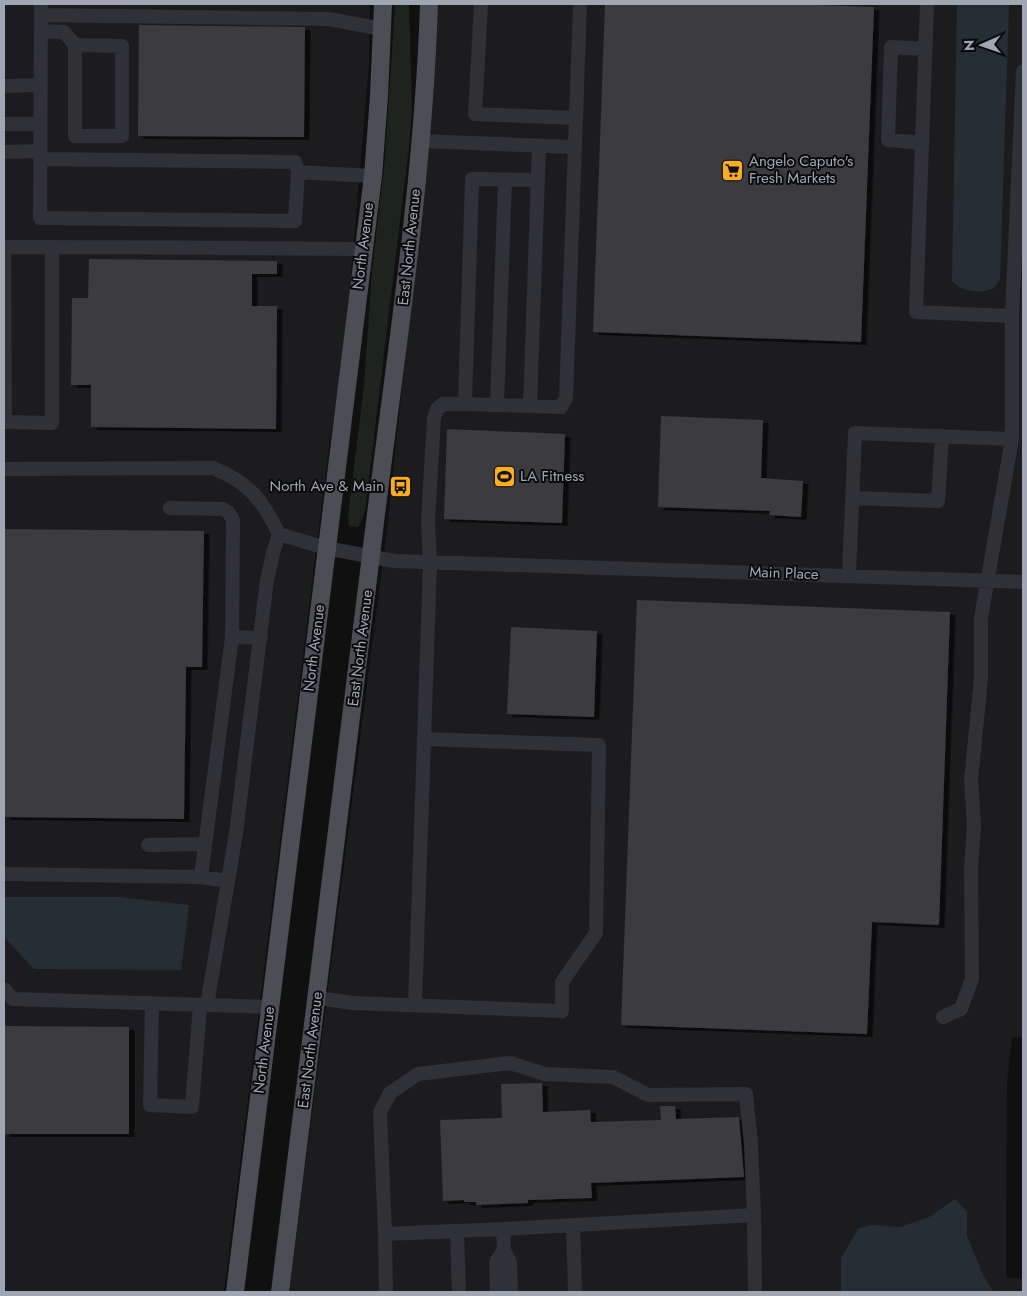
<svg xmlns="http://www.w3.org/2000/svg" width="1027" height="1296" viewBox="0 0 1027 1296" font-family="Jost,sans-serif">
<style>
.built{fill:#1c1c1e}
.green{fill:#1c241d}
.water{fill:#262e35}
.building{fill:#3a3b41;filter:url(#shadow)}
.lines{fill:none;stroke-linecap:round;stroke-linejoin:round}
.minor{stroke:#303136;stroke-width:14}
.major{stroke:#4c4e55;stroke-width:18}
.labels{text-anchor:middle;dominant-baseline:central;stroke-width:4;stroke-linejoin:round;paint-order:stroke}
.poi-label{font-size:15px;fill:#a0a6b3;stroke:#0b0b0c;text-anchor:start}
.street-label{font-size:15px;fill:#a0a6b3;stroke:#0b0b0c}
</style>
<defs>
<filter id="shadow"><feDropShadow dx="5.5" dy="3" stdDeviation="0" flood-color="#0009"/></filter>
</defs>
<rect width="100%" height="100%" fill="#101011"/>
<!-- built -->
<path class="built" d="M4,4H370L369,64L343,368L330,439L224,1292H4Z
M437,4H1023V1038L1012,1037L1007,1082L1006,1277L1023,1279V1292H289L387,529L427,151Z"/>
<!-- green -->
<path class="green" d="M395,4H409L412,110L409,147L366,503L364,515L358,527L349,526L348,516L364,386L372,270L385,159Z"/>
<!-- water -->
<path class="water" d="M957,4H1008L1009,5L1000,279C998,282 997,286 993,288C983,295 959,291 952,281Z
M4,897H119L189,905L181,970L34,969L4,937Z
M955,1199L967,1212V1236L984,1277L994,1292H841V1258L859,1228L873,1225L900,1227L929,1217Z"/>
<!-- building -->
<path class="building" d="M605,4H787L874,7L861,342L593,332Z
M139,25L305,27L304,137L138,136Z
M89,259L277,261V274H252V306H277L276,429L91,427V385H71L72,298H88Z
M661,416L763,420L761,478L803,481L801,517L769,515L770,511L658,507Z
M447,429L565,434L562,523L444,519Z
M4,529L204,531L202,667H186L184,819L4,817Z
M637,600L950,612L939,925L872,922L867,1034L621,1025Z
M511,627L597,631L594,717L507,714Z
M4,1026L129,1027V1134H4Z
M542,1083L543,1112L590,1110L591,1122L661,1120L660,1106H675L676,1119L739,1117L744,1177L591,1183L592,1198L528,1200V1203L476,1205V1202H464V1200L443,1201L440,1120L502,1118L501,1084Z"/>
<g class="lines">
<!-- minor -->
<path class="minor" d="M41,4L40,218L295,221L298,172L373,176
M481,4L475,114L575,118
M927,4L916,312L1012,316
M41,15L329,19L382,29
M41,31L64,32L75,45L122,46V136H75V45
M4,86L40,85
M4,124H40
M420,141L574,147
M922,143L888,140L891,47L925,49
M4,152L40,151
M40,159L295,162L298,172
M52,247V423L5,422L4,247C124,247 243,248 363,249
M465,404L561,407L566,398L580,4
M497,405L505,180
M530,406L539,146
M4,469L213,468C250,483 262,500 279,534L326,548L394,561L1023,582
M852,498L938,501L942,436
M170,508L223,509L229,513L233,520L232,637L201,877
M849,575L855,433L1012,439
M232,637L261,638
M148,845L205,844
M4,874L201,877L228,881L207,1005
M228,881L236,833L267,580L273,553L279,534
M4,989L13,999L269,1007
M317,998L353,1003L562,1011V982L596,933L599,745L424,739
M152,1003L150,1105L192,1107L200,1005
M415,1005L430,563L428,521L434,418L437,409L443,404H465L472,179L538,180
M943,1017L961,1009L972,979L971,867L974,825L971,780L981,679V618L1012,439V316L1023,71
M754,1215L755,1292
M573,1226L575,1292
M457,1231L459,1292
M385,1234L380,1112L390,1093L418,1074L510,1063L545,1074L613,1077L648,1095L746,1094L751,1144L754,1215L503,1229
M386,1292L385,1234L503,1229L504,1250
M497,1292L496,1262L504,1250L510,1262L511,1292"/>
<!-- major -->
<path class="major" d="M235,1292L373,176L379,96L383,4
M280,1292C311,1046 341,800 371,555C393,371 423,188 429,4"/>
</g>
<!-- icons -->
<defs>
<symbol id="supermarket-square" viewBox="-11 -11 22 22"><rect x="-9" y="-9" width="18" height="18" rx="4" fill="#f9ad1f" stroke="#0b0b0c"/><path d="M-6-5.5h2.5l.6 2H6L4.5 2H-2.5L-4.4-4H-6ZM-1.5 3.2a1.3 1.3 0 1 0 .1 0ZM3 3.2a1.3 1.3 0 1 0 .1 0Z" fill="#111"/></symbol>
<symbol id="stadium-square" viewBox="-11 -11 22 22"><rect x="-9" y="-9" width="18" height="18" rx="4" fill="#f9ad1f" stroke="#0b0b0c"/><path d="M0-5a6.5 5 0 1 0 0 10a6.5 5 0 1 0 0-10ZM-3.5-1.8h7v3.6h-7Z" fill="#111"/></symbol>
<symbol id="bus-square" viewBox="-11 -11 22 22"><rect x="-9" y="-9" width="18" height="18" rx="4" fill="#f9ad1f" stroke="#0b0b0c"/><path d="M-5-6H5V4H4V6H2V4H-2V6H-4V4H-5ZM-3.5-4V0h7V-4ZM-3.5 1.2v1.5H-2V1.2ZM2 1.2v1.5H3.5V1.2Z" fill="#111"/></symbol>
</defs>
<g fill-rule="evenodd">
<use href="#supermarket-square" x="720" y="158" width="25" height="25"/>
<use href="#stadium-square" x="492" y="464" width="25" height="25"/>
<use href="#bus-square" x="388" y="474" width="25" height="25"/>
</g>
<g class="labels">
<!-- poi labels -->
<g class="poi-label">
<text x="749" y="161">Angelo Caputo's<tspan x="749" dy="17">Fresh Markets</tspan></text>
<text x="520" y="476">LA Fitness</text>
<text x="384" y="486" text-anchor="end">North Ave &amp; Main</text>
</g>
<!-- street labels -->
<g class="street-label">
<text transform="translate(363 246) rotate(-83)">North Avenue</text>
<text transform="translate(409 247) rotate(-84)">East North Avenue</text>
<text transform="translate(784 573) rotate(2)">Main Place</text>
<text transform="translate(314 648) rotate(-83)">North Avenue</text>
<text transform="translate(360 648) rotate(-83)">East North Avenue</text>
<text transform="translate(264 1050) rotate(-83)">North Avenue</text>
<text transform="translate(310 1050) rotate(-83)">East North Avenue</text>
</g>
</g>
<!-- border -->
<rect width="1027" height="1296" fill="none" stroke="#a0a6b3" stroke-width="10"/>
<!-- north arrow -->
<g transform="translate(982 45) rotate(268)" stroke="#0b0b0c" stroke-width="4" paint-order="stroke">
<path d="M0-4L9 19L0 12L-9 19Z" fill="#a0a6b3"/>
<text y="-8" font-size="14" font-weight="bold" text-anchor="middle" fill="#a0a6b3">N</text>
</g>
</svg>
